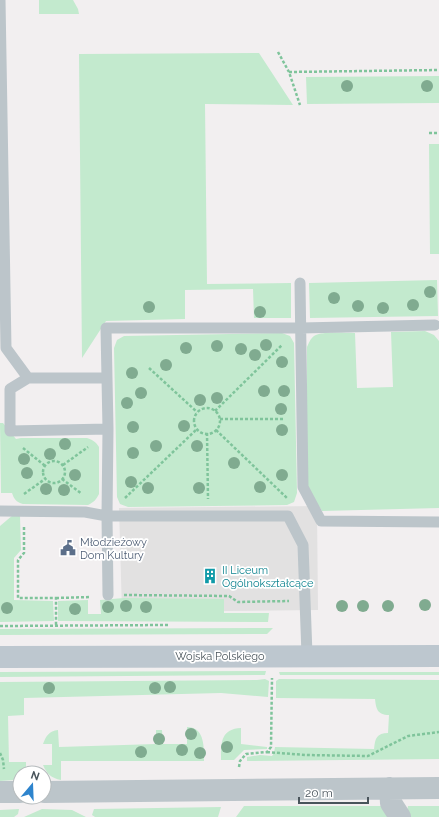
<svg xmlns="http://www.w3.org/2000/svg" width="439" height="817" viewBox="0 0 439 817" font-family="Raleway,sans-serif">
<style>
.education{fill:#e2e1e1}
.green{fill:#c3eace}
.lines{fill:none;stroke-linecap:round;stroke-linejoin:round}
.path{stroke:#7fc49b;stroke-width:2.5;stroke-dasharray:3 2;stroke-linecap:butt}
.lane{stroke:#bcc5ca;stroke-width:11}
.street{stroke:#bcc5ca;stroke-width:22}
.secondary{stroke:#bdc7cf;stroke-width:22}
.tree{fill:#80ab90}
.labels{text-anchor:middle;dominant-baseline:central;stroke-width:3.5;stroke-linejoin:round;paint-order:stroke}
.service-label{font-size:11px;fill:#4e5e75;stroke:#fff;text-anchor:start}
.culture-label{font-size:11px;fill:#0d838f;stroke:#fff;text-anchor:start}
.street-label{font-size:11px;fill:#49545b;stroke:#fff}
</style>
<rect width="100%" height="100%" fill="#f2eff0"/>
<!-- education -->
<path class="education" d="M317,506L318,610L122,612L119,508Z"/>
<!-- green -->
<path class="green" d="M39,0H73L78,9L79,14H39Z
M259,53L293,105L205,104L207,284L291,283V318H254L253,289L185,290V319L106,321L82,358L79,54Z
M439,76V103L307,104L306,77Z
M429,144H439V254H430Z
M437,280L438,316L310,318L309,283Z
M425,331L434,335L439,341V508L322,511L307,488V347C309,343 310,339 314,336C322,331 345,333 355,333L357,388L393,387L391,332Z
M282,333L290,336L294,343L297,493L294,502L287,505L128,507L120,504L117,497L114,348L117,340L124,336Z
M0,423H3L16,439L21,438H87C93,440 96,442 99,447V494C96,500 94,502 88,505L23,504C16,502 14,499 12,493H1Z
M13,515L20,516L21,550L14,558V600L53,601L54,621L0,622V526Z
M124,598L224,599V613H269L268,622L58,621V601L88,600V614H101L100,600Z
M273,628L267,634L0,635V629Z
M266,671L265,675L0,677V672Z
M279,672H439V675H280Z
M265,679L269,681L268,697L221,693L24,698V715L8,716L9,762H26V767L22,773H20V776L15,780L0,781V682L257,680Z
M279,679L439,680V759L247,761V757L260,755L272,756L274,753L275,747L374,749C375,738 377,733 388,733L389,715C377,715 376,708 375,699L276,698V681Z
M187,727C205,727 204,748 204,761H61V780C51,778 47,774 43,765H52V744H43C46,736 49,731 58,730L59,747L156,744V730H162L163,744H187Z
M241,728V744L267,747V749L244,750L234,760H221C221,744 220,729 241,728Z
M244,806H388L394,817H236Z
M408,806H439V817H409L407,811Z
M221,807L218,817H95L92,815L94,809Z
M19,809L18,814L14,817H0V810Z
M42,809L72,810L86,817H24Z"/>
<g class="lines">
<!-- path -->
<path class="path" d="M278,52L289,72L300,105
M289,72L439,70
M429,133H439
M149,368L197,412
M194 421a13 13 0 1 1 26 0a13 13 0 1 1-26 0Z
M215,411L282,345
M220,419H285
M216,430L287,498
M207,433L208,499
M23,448L44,465
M43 472a11 11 0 1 1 22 0a11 11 0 1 1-22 0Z
M63,465L88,447
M62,479L82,494
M24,494L45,479
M125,498L197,429
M24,527V553L18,560V598H56V626
M124,595L229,596L238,602L289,601
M56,598L91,597
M0,626L169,625
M267,752L305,755L368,756L408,736L439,732
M0,753L3,760L4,769
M239,767L240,761L246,754L267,752L271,747L272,678"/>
<!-- lane -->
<path class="lane" d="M0,0L6,348L28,378H107
M300,283L303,487L321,521L439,522
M28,378L10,389V431L108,429
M0,511L85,512L107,516L108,429L106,328H301L435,325
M108,595L107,516H288L303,545L307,655"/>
<!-- street -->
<path class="street" d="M390,788L391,803L400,817
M0,792H20
M44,792L439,788"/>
<!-- secondary -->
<path class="secondary" d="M0,657L439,656"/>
</g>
<!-- trees -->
<g class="tree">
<circle cx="347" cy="86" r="6"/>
<circle cx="427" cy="86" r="6"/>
<circle cx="430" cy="292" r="6"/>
<circle cx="334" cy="298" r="6"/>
<circle cx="413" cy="305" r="6"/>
<circle cx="358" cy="306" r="6"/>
<circle cx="149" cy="307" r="6"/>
<circle cx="383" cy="308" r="6"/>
<circle cx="260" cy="312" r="6"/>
<circle cx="266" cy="345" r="6"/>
<circle cx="217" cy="346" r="6"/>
<circle cx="186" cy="348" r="6"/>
<circle cx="241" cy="349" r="6"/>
<circle cx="255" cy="355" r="6"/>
<circle cx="282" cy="362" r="6"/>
<circle cx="166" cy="365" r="6"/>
<circle cx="132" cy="373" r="6"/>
<circle cx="264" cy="391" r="6"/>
<circle cx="284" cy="391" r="6"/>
<circle cx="141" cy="393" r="6"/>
<circle cx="217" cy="398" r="6"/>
<circle cx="200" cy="400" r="6"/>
<circle cx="127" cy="403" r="6"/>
<circle cx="281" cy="409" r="6"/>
<circle cx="184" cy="426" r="6"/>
<circle cx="133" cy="427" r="6"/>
<circle cx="282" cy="430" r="6"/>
<circle cx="65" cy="444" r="6"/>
<circle cx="156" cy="446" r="6"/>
<circle cx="197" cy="446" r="6"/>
<circle cx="133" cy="453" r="6"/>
<circle cx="50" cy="454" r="6"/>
<circle cx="24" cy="459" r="6"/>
<circle cx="234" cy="463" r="6"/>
<circle cx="27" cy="473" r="6"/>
<circle cx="75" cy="475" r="6"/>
<circle cx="282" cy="475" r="6"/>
<circle cx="131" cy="482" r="6"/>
<circle cx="260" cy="487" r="6"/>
<circle cx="148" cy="488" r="6"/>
<circle cx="199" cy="488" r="6"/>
<circle cx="46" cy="489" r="6"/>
<circle cx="64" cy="490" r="6"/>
<circle cx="425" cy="605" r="6"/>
<circle cx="126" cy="606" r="6"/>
<circle cx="342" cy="606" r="6"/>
<circle cx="363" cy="606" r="6"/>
<circle cx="388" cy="606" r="6"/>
<circle cx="108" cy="607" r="6"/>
<circle cx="146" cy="607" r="6"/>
<circle cx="7" cy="608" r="6"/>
<circle cx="75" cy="609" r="6"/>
<circle cx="170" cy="687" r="6"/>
<circle cx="49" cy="688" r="6"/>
<circle cx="155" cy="688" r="6"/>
<circle cx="191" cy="734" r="6"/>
<circle cx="159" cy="739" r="6"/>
<circle cx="227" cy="747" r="6"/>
<circle cx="182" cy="750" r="6"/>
<circle cx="141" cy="752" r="6"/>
<circle cx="200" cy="753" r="6"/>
</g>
<!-- icons -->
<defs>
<symbol id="civic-bare" viewBox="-9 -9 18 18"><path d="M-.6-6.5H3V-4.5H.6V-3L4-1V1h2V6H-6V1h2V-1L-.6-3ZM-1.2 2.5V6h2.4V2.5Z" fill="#5c6f8a" stroke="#fff" stroke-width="2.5" paint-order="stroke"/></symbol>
<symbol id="building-bare" viewBox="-9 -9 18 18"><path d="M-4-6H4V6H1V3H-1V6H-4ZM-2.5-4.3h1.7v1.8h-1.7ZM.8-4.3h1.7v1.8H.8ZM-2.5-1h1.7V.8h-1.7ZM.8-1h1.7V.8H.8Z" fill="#0f9aa8" stroke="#fff" stroke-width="2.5" paint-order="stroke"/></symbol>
</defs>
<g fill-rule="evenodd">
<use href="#civic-bare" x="57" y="537" width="22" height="22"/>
<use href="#building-bare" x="199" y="565" width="22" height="22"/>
</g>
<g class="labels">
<!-- service labels -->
<g class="service-label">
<text x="80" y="542">Młodzieżowy<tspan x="80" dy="13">Dom Kultury</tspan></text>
</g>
<!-- culture labels -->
<g class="culture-label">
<text x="222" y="570">II Liceum<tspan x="222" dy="13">Ogólnokształcące</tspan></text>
</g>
<!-- street labels -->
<g class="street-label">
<text x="220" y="656">Wojska Polskiego</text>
</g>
</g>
<!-- north arrow -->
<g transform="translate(32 785) rotate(19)"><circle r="19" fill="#ffffff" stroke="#b6bbbd"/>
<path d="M0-3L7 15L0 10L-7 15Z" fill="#2e84cd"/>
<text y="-6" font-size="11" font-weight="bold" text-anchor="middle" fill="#49545b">N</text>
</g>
<!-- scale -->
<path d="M299 797v6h69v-6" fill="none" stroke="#49545b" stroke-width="2"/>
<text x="305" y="797" font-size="12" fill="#49545b" stroke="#ffffff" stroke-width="3" paint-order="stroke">20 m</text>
</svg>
